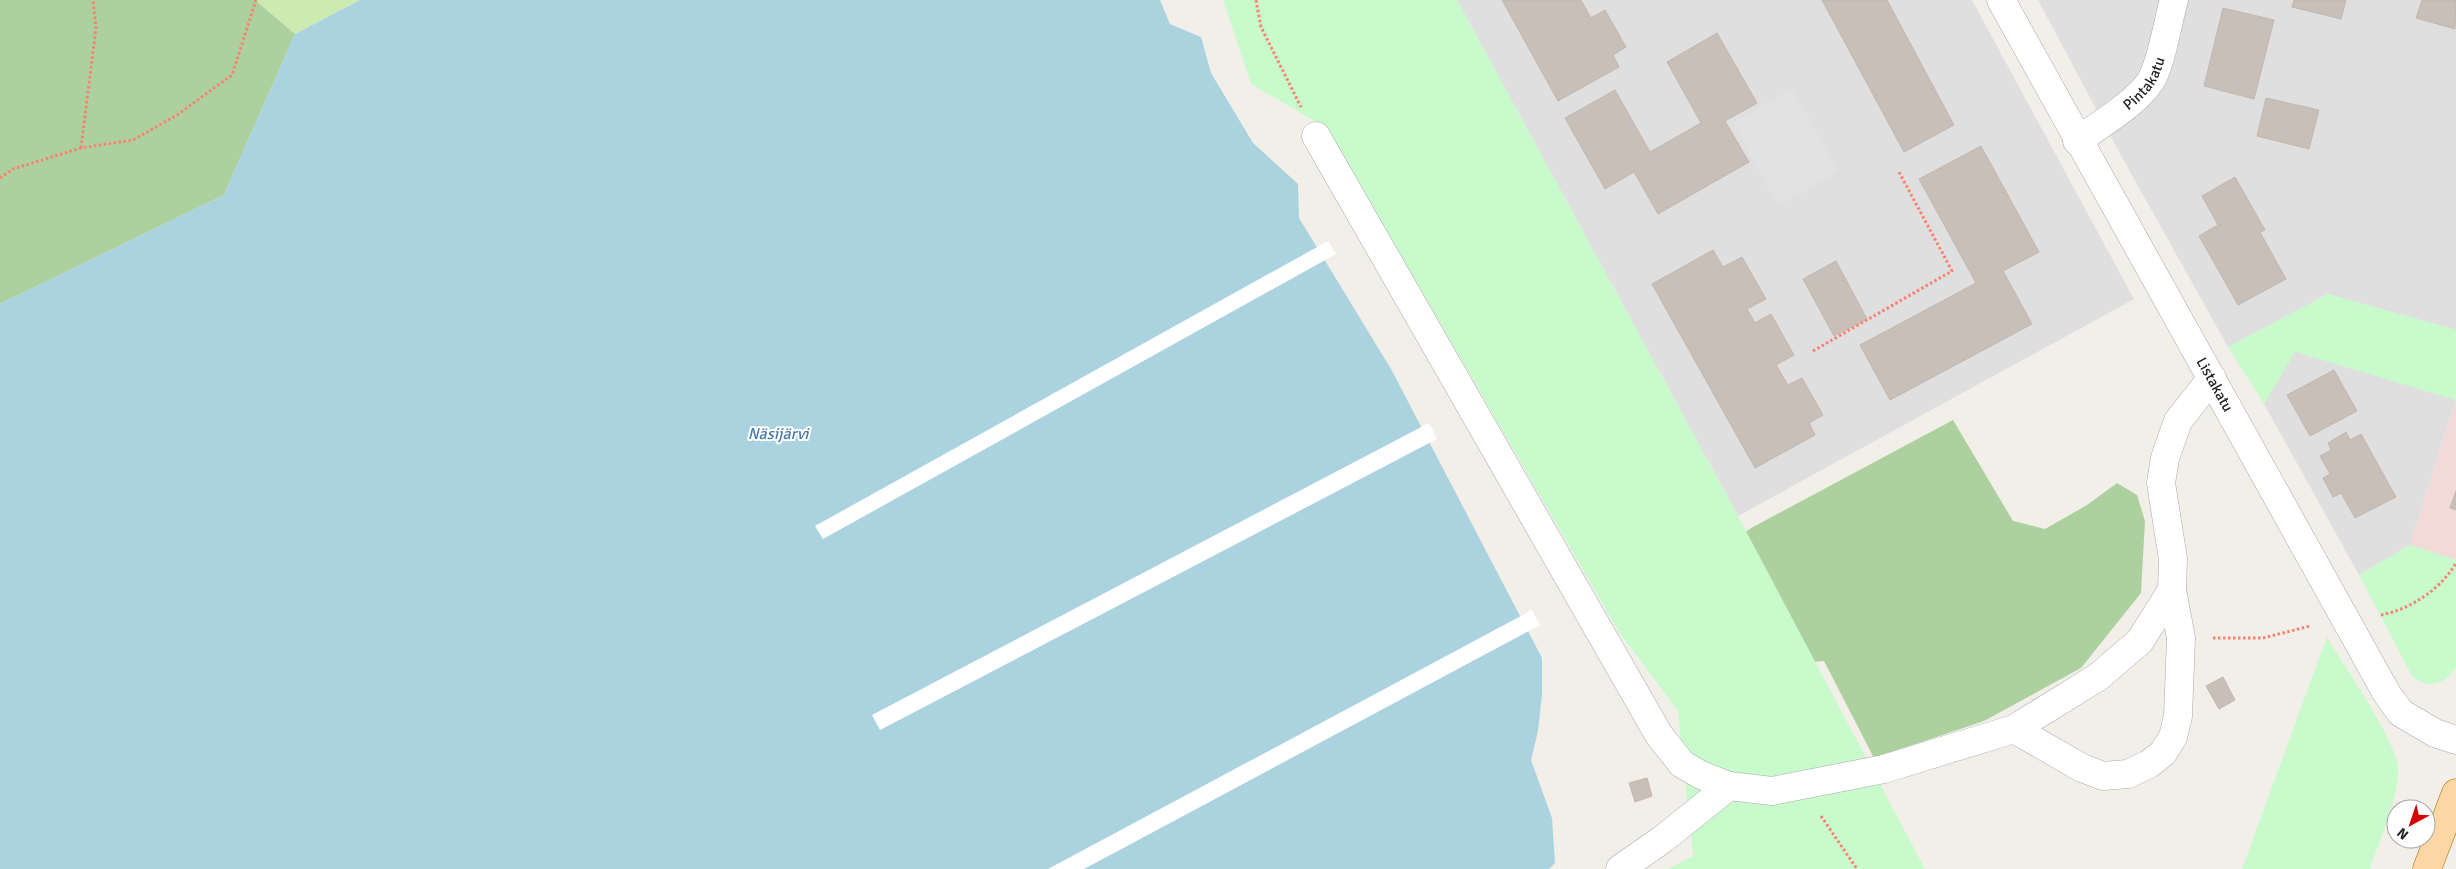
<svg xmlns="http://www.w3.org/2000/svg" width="2456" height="869" viewBox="0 0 2456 869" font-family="Signika,sans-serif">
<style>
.residential{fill:#e0dfdf}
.commercial{fill:#f2dad9}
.grass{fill:#cdebb0}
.forest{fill:#add19e}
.park{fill:#c8facc}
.parking{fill:#e2e2e2}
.water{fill:#aad3df}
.pier{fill:#fff}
.building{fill:#c7bfb8;stroke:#c4b6ab}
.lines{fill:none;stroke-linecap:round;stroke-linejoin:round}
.minor-casing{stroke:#a9a9a9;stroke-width:29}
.major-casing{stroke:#a06b00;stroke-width:29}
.path{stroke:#fa8072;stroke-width:3;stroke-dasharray:2.5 2.5;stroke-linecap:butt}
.minor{stroke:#fff;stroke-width:28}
.major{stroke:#fcd6a4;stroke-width:28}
.labels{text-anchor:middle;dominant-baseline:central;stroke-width:4;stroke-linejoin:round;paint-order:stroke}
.street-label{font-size:15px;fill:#222;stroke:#fff}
.water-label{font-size:16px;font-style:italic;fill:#4a7aab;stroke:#fff}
</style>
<rect width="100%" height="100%" fill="#f2efe9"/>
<!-- residential -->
<path class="residential" d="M1457,0H1972L2134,299L1738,516Z
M2038,0H2456V330L2328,294L2228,347L2118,150Z
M2295,351L2456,399L2410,545L2359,575L2264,404Z"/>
<!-- commercial -->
<path class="commercial" d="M2456,400V560L2410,545Z"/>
<!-- grass -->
<path class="grass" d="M255,0H360L295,34Z"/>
<!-- forest -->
<path class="forest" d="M0,0H255L295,34L224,195L0,304Z
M1953,420L2013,521L2045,529L2087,505L2117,483L2137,495L2145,521L2141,593L2081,668L1984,721L1874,758L1824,661L1728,668L1689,568L1753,527Z"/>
<!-- park -->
<path class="park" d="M1223,0H1457L1738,516L1925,869H1668L1693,856L1678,711L1619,632L1328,129L1251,84Z
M2328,294L2456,330V400L2295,352L2264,404L2228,347Z
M2410,545L2456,560V667C2444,685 2429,690 2412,676L2359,575Z
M2327,637C2343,664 2396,740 2398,767C2400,794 2379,842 2370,869H2242Z"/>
<!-- parking -->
<path class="parking" d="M1792,89L1839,171L1779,206L1732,123Z"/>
<!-- water -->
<path class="water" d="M360,0H1160L1170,24L1201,37L1211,73L1253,143L1298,184L1299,218L1391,369L1542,658V694L1538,731L1531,760L1552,818L1555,863L1549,869H0V304L224,195L295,34Z"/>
<!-- pier -->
<path class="pier" d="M1328,241L1336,254L823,539L815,526Z
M1429,423L1437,439L880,730L872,715Z
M1532,610L1540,625L1084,869H1048Z"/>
<!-- building -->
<path class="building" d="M1502,0H1581L1591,18L1605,10L1626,47L1613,55L1619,67L1558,101Z
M1822,0H1887L1954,125L1904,152Z
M2294,0H2346L2341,19L2292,7Z
M2422,0H2456L2455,29L2416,18Z
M2223,8L2274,20L2254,99L2204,86Z
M1717,33L1757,103L1725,121L1749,162L1658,214L1634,172L1605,189L1565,118L1615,90L1650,152L1701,123L1667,62Z
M2266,98L2319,110L2309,149L2257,136Z
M1981,146L2039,252L2003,271L2032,324L1890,400L1860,345L1976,283L1919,179Z
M2235,177L2265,230L2260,232L2286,279L2238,305L2199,236L2218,225L2202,196Z
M1713,250L1723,267L1742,257L1766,299L1747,309L1755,323L1771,314L1794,355L1776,365L1788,385L1802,378L1823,415L1809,423L1815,435L1755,468L1652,284Z
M1836,261L1867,319L1834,336L1803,279Z
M2334,370L2357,411L2310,436L2287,395Z
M2346,432L2350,440L2361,434L2396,497L2355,518L2341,493L2333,497L2323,478L2330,474L2320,456L2331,450L2328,443Z
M2456,491V510L2450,508Z
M2223,677L2235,700L2219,709L2206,686Z
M1647,778L1652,796L1635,802L1629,783Z"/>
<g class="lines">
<defs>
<g id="minor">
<path id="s1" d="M2001,0L2387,694L2401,713L2435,733L2456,740"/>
<path d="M1316,136L1659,735L1682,764L1701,775L1729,786L1772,791L1884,769L2014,729L2098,677L2140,641L2172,590L2173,559L2161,483L2165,458L2178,421L2212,378"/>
<path id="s2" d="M2077,141C2098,126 2136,103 2150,82C2161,66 2168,21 2174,0"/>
<path d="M2014,729L2082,768L2103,776L2128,774L2149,764L2163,753L2173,737L2178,716L2181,638L2172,590"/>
<path d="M1620,869L1663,839L1729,786"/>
</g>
<path id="major" d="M2427,869L2456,793"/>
</defs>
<!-- minor casing -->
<use href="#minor" class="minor-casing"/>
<!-- major casing -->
<use href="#major" class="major-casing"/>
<!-- path -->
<path class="path" d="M1256,0L1261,27L1301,107
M81,148L96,28L93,0
M0,178L13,169L81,148L133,140L177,115L232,75L256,0
M1813,351L1952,271L1899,172
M2381,615C2411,609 2441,589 2456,563
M2213,638H2263L2310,626
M1821,816L1857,869"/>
<!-- minor -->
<use href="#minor" class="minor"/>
<!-- major -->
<use href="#major" class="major"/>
</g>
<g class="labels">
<!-- street labels -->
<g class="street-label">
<text stroke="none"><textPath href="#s2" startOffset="90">Pintakatu</textPath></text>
<text stroke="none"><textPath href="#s1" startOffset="440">Listakatu</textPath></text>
</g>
<!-- water labels -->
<g class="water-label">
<text x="778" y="434">Näsijärvi</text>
</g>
</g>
<!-- north arrow -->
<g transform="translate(2411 824) rotate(220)"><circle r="24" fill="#ffffff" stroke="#a7a7a7"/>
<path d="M0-4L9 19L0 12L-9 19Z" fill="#d40000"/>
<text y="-8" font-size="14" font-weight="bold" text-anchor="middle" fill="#222222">N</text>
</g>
</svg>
